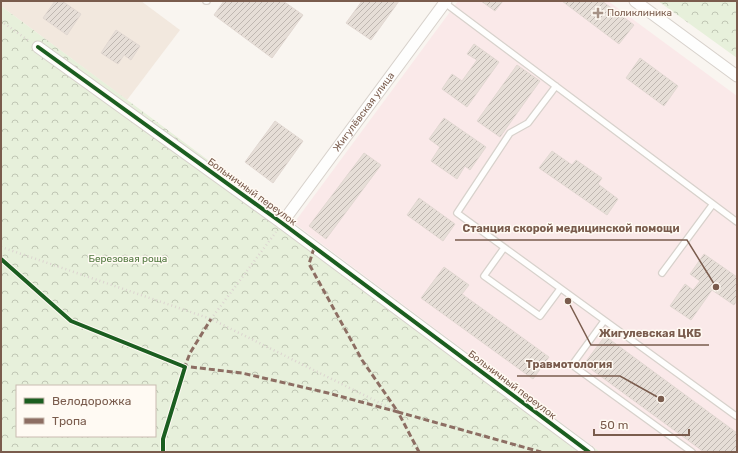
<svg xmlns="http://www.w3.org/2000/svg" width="738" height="453" viewBox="0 0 738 453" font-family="Rubik,sans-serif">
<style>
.residential{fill:#f2e8de}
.medical{fill:#fae9e9}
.forest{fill:url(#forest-crowns);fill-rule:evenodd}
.building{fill:url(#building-hatch);stroke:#e2d8d2}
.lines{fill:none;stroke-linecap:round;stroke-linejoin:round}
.service-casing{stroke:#d7d1cb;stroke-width:8}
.minor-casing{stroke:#d7d1cb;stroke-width:13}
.path{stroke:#dcd5d0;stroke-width:2.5;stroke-dasharray:1 3;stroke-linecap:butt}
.service{stroke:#fefefd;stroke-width:5.5}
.minor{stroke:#fefefd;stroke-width:11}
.quiet{stroke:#8d6e63;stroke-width:3;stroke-dasharray:6 3;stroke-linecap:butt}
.cycleway-casing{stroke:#fffaf3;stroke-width:6}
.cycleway{stroke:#1b5e20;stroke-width:4}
.poi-dot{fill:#a69286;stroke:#fffaf3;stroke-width:1.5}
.labels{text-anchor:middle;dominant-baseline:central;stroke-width:3;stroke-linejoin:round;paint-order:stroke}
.poi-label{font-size:10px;fill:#7a5c4d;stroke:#fffaf3;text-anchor:start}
.street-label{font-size:10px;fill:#7a5c4d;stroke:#fffaf3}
.park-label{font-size:10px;fill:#537a41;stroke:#fffaf3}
.leader{fill:none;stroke:#7a5c4d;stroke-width:1.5}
.callout-dot{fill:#7a5c4d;stroke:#fffaf3;stroke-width:1.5}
.callout-label{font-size:11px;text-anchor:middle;font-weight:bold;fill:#7a5c4d;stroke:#fffaf3;stroke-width:3;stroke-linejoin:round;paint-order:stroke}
</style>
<defs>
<pattern id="forest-crowns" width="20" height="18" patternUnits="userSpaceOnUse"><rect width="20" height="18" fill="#e7f0db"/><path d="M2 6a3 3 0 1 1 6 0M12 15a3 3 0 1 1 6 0" fill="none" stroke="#c0c6b4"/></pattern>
<pattern id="building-hatch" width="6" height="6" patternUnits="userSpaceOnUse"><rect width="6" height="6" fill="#e6ded7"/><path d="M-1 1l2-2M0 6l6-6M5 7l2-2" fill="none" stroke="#bfb7b1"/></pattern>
</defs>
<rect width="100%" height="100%" fill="#f9f5f0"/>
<!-- residential -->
<path class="residential" d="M1,1H141L180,30L127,100L1,6Z"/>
<!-- medical -->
<path class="medical" d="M458,1H608L737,96V452H600L294,223Z"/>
<!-- forest -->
<path class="forest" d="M658,1H737V58Z
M1,6L600,452H1ZM17,386H155V436H17Z"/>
<!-- building -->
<path class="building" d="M55,1H62L81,14L67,35L43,18Z
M224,1H283L303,15L272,58L214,15Z
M362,1H399L371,40L346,23Z
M481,1H503L495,11Z
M562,1H602L634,25L619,44Z
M116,30L140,46L131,60L124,55L118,64L101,53Z
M474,44L499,62L467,107L442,89L452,74L462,81L477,60L467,54Z
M640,58L678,86L664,106L626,78Z
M517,65L540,81L500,137L477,121Z
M444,118L486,147L470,170L465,166L457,179L431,161L440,147L429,139Z
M275,121L303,141L273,183L245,162Z
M552,151L572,165L576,160L602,178L598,184L618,199L607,215L539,168Z
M364,153L381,165L326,239L309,226Z
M419,198L455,224L443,241L407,215Z
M704,254L737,277V300L734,305L712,290L691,320L670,306L685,284L693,290L700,281L690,274Z
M444,267L469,285L462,294L549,357L533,379L421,298Z
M605,336L737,433V452H704L584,364Z"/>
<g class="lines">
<defs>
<path id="service" d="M206,1H207
M445,3L713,204L662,273
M556,86L528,123L510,133L457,213L736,416
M713,204L737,222
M504,248L484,276L540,316L560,289
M604,321L572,365L692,452"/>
<g id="minor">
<path d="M635,1L737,76"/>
<path d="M38,47L282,223L589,452"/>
<path id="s1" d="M282,223L446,1"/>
</g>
</defs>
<!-- service casing -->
<use href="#service" class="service-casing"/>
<!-- minor casing -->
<use href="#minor" class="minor-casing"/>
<!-- path -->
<path class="path" d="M1,21L29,41
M1,247L211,319L398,412
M211,319L276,232"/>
<!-- service -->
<use href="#service" class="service"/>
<!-- minor -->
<use href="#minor" class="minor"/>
<!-- quiet -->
<path class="quiet" d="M314,248L309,264L362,360L398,412L541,452
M182,366L242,373L328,393L398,412L419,452
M184,369L190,353L211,319"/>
<defs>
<path id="cycleway" d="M38,47L282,223L589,452
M1,259L71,321L185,367L163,439V452"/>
</defs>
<!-- cycleway casing -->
<use href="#cycleway" class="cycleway-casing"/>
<!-- cycleway -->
<use href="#cycleway" class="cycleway"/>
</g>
<!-- markers -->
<path class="poi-dot" d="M596 7h4v4h4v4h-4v4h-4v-4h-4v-4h4z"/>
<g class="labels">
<!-- poi labels -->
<g class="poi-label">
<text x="607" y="13">Поликлиника</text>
</g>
<!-- street labels -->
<g class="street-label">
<text stroke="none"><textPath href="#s1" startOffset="138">Жигулёвская улица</textPath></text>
<text transform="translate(252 192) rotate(36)">Больничный переулок</text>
<text transform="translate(512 385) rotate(37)">Больничный переулок</text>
</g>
<!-- park labels -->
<g class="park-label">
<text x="128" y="259">Березовая роща</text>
</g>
</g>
<!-- callouts -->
<path class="leader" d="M716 287L687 240H455M568 301L591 345H709M661 399L620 376H517"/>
<g class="callout-dot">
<circle cx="716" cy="287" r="4"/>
<circle cx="568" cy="301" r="4"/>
<circle cx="661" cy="399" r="4"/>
</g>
<g class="callout-label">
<text x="571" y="232">Станция скорой медицинской помощи</text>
<text x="650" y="337">Жигулевская ЦКБ</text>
<text x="569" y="368">Травмотология</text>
</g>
<!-- border -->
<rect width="738" height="453" fill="none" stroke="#7a5c4d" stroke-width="4"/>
<!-- legend -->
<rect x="16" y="385" width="140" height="52" fill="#fffaf3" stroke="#cabbb1"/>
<rect x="24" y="398" width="20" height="6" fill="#1b5e20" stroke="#cabbb1"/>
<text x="52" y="405" font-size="12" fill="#7a5c4d">Велодорожка</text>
<rect x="24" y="418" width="20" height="6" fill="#8d6e63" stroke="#cabbb1"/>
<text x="52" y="425" font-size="12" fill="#7a5c4d">Тропа</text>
<!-- scale -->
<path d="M594 429v6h95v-6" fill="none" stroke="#7a5c4d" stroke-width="2"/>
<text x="600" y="429" font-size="12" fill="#7a5c4d" stroke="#fffaf3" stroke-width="3" paint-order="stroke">50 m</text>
</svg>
